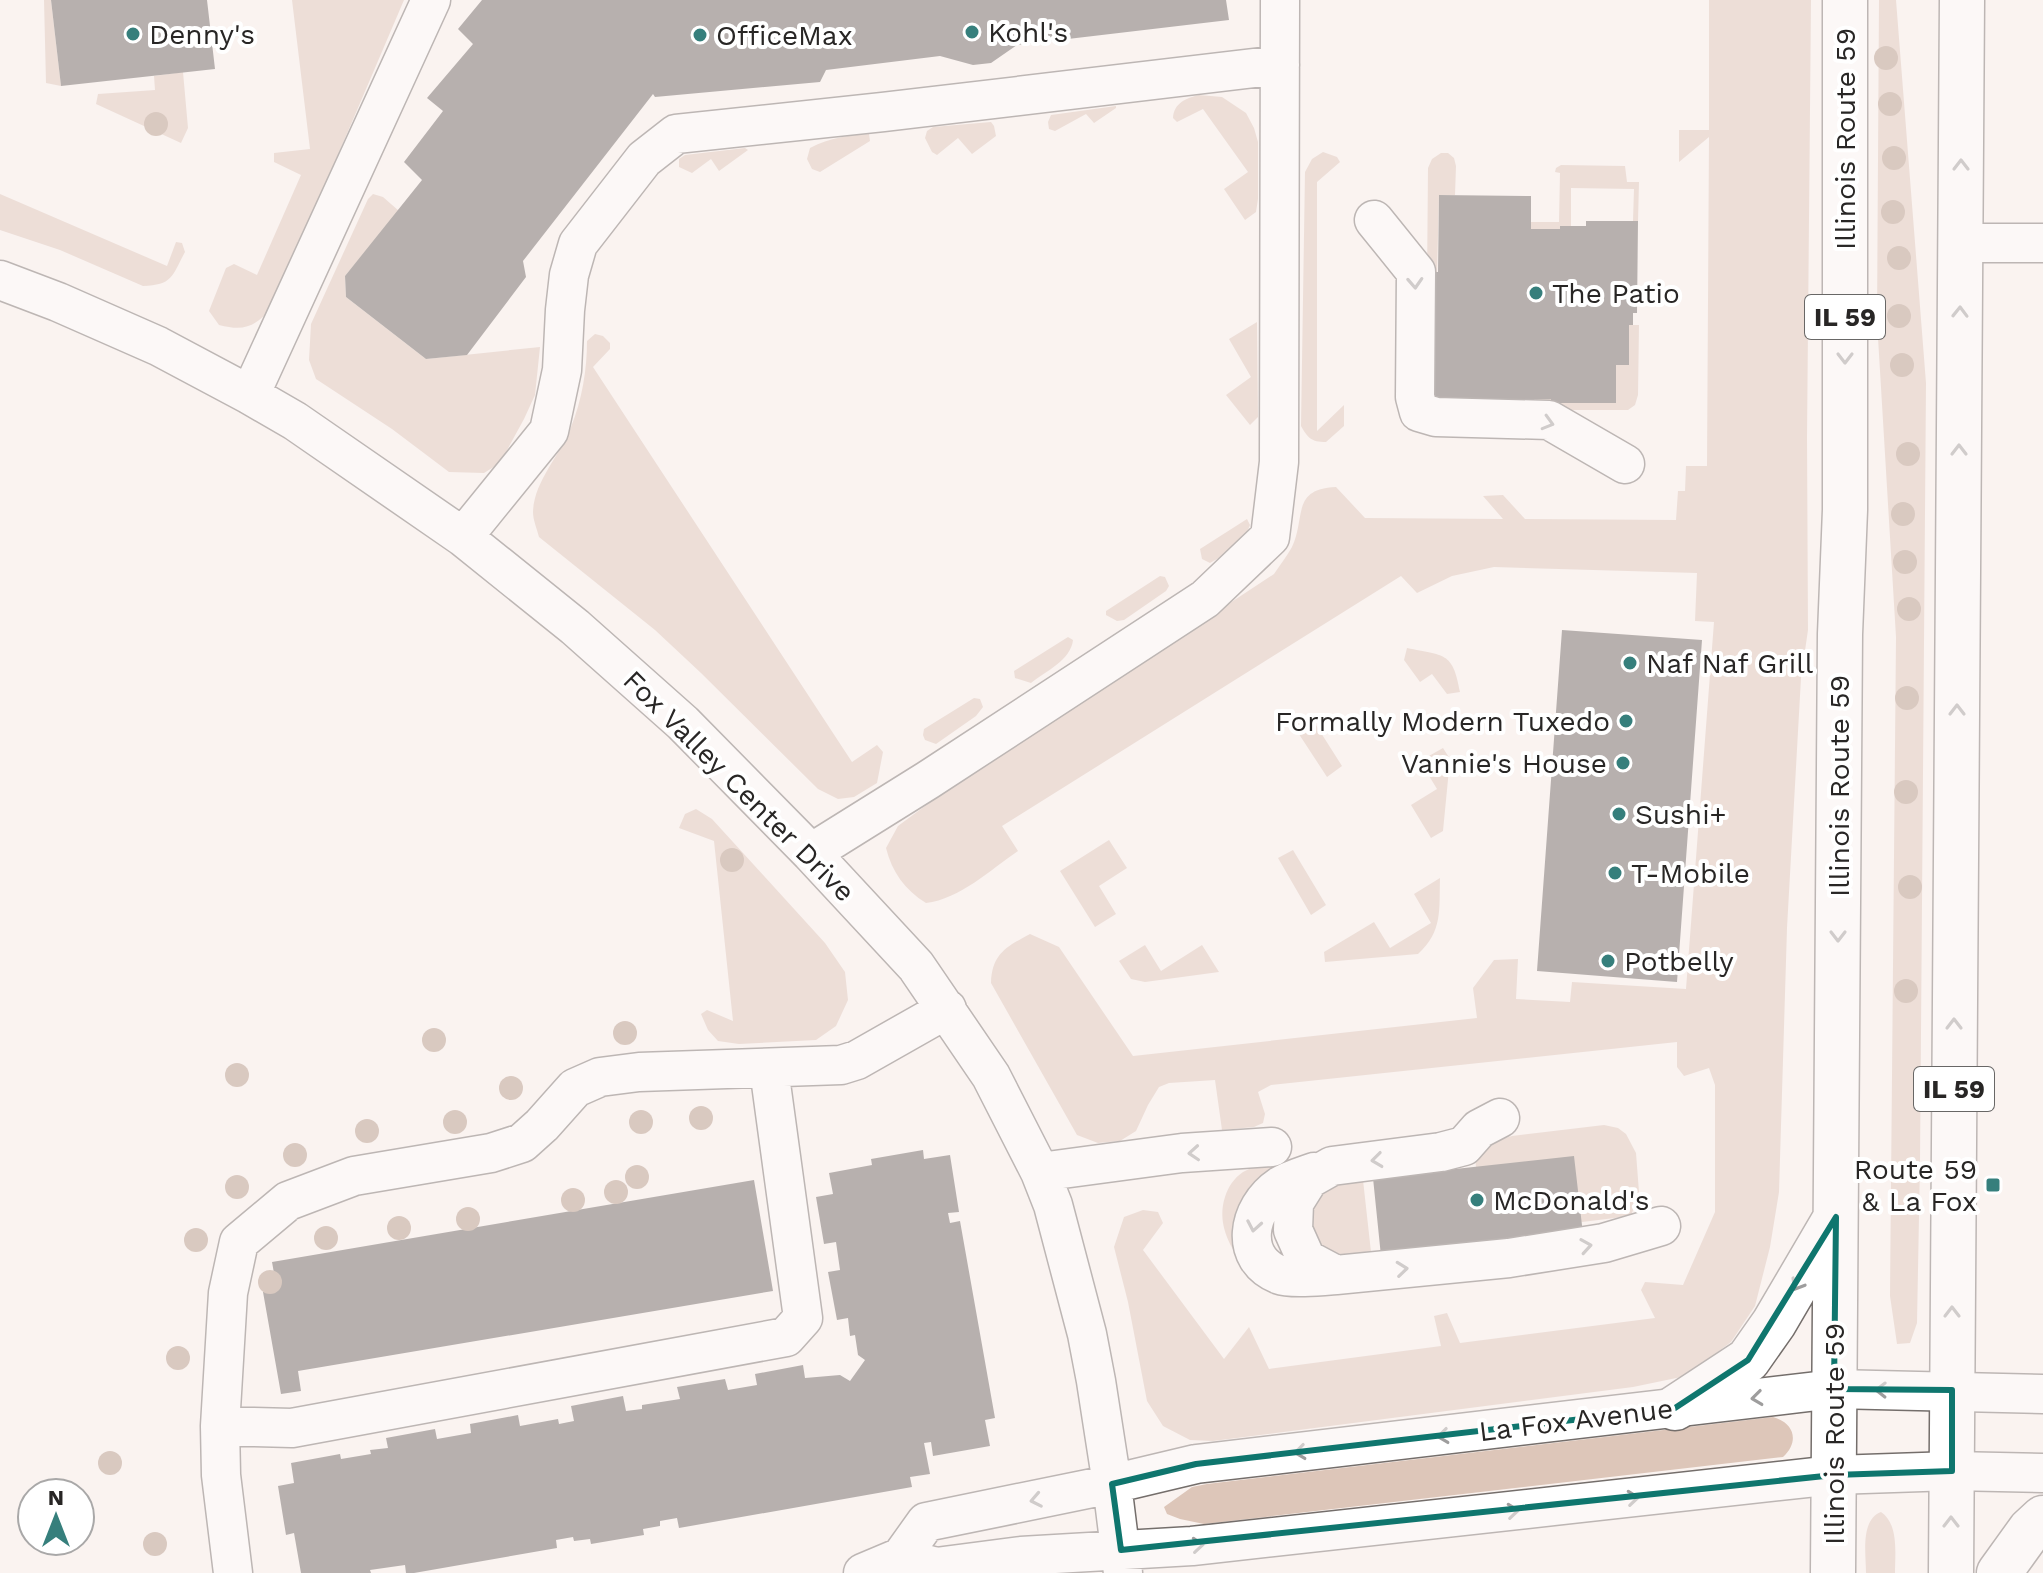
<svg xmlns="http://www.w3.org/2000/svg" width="2043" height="1573" viewBox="0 0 2043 1573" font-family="'Work Sans',sans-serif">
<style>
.green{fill:#ddc6b9}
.building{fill:#67615e}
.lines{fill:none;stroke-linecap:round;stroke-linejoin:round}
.minor-casing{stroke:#746e6b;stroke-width:41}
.major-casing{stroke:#746e6b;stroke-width:47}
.minor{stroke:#fff;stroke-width:38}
.major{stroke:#fff;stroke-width:44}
.tree{fill:#b29786}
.oneway{stroke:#9e9d9d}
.marked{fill:none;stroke:#0f766e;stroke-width:6;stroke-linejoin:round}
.poi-dot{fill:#367f7c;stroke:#fff;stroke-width:3}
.labels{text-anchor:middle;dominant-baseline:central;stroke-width:8;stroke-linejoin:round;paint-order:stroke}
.shield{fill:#fff;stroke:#686766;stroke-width:2}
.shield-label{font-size:26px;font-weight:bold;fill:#282625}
.poi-label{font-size:28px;fill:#282625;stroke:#fff;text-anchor:start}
.street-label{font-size:28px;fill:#282625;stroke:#fff}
</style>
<rect width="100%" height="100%" fill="#faf3f0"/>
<!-- green -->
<path class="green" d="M44,0H51L61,86L46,83Z
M292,0H404L273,307C255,326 246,332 219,325L209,311L226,268L234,264L257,275L301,175L274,162V153L310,149Z
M1709,0H1811L1807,438L1808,630L1801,678L1787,928L1779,1192L1770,1247L1755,1306L1731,1342L1686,1376L1633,1387L1213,1441L1190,1440L1163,1426L1147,1401L1128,1302L1114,1247L1124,1217L1143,1210L1158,1212L1163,1223L1143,1250L1224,1359L1249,1327L1269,1369L1441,1346L1434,1316L1447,1313L1460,1343L1655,1318L1641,1290L1645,1282L1683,1285L1715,1212V1085L1709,1068L1684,1076L1677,1067V1042L1271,1085L1258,1092L1265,1114L1263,1123L1254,1127L1222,1130L1215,1080L1169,1083L1159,1087L1148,1105L1136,1131L1120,1141L1098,1143L1077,1135L991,983C992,954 1006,947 1030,934L1059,947L1133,1056L1477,1018L1473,988L1494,960L1518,959L1516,999L1570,1002L1572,982L1686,989L1714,622L1695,621L1697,573L1494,567L1452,576L1417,593L1401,576L1002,826L1018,851C990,870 960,899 926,903C905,890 892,872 886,848L898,826L948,789L1274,574C1280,565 1287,556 1292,547C1306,517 1291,489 1336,487L1365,518L1503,519L1483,496L1503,495L1525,519L1676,520L1678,491H1685L1686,466H1707L1709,137L1679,162V130H1709Z
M1879,0H1896L1926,383L1920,1163L1917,1323L1910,1343L1897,1344L1890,1296L1896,637L1877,321Z
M183,72L188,128L181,143L96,104L98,94L155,90L154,76Z
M1199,95L1222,97L1246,113L1254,128L1258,142V199L1256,212L1245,220L1224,189L1248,172L1203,109L1177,122L1173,118C1174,103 1186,98 1199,95Z
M1116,106V108L1094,123L1086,114L1055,131L1049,129L1048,122L1051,115Z
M991,122L994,126L996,136L972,154L958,138L937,155L932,152L925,138L927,131L933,127Z
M869,134L870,141L820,172L812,169L807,159L810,148C829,138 848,135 869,134Z
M745,148L748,150L719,171L711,159L692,173L679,167V159L685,155Z
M1323,152L1337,157L1340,162L1317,182V431L1344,405V426L1326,442C1311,442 1308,438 1301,426L1305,172L1312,159Z
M1441,153H1448L1454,158L1456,166L1455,195H1439L1434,398H1471V407L1426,397L1428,168L1432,159Z
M1561,165L1625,166L1627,182H1639L1638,221H1633L1634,189L1571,188V226H1561L1560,229H1531V222H1559L1560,173L1555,172L1556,168Z
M0,194L167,266L176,242L182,243L185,252C172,276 173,285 143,286L60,250L0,230Z
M373,194L383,197L399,211L345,276L346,297L426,359L540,347L535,395L524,419L500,463L484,473L449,472L392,429L316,379L309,360L311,324L368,199Z
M1257,322L1258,417L1250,425L1226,395L1251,377L1229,339Z
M1629,325H1639L1638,395L1635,405L1628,410H1536V399H1551V403H1616V365H1629Z
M595,334L603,336L610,343V349L593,367L852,762L877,745L883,752L877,783L854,797L838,799L818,789L701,673L655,630L539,537C537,529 533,520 533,512C534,481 560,456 571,427C582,400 587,370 587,341Z
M1247,519L1250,525C1243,544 1227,554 1210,563L1202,559L1200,549Z
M1160,576L1165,577L1169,586L1166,591L1124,620L1117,621L1106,615V611Z
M1068,637L1073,640C1071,660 1046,671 1031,683L1015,678L1014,671Z
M1407,648C1444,656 1453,651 1460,692L1447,694L1432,674L1420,682L1404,660Z
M974,698L980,699L983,707L976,716L936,744L925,740L923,735L924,729Z
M1309,714L1342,766L1327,777L1293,725Z
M1443,748L1450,759L1443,831L1431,838L1411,805L1437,789L1420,761Z
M696,809L712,819L825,943L845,972L848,1000L836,1026L816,1040L739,1044L718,1041L708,1030L701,1014L707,1010L733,1021L714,841L679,828L685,814Z
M1109,840L1127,868L1099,886L1116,914L1095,927L1060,871Z
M1293,850L1326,905L1311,915L1278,858Z
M1440,878C1439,910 1443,931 1418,954L1325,962L1324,952L1374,922L1390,948L1431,923L1414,894Z
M1145,945L1161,971L1202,945L1219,972L1145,982L1131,979L1119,961Z
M1604,1125L1618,1128L1626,1134L1636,1153L1639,1192L1631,1216L1582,1222L1476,1167L1475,1157L1494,1141L1512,1136Z
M1267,1163L1278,1164L1282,1169L1249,1272C1231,1250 1216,1225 1225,1197C1228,1187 1234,1178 1243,1172C1250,1168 1259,1166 1267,1163Z
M1362,1171L1372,1261L1326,1259L1310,1228L1307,1196Z
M1773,1417C1794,1423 1800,1441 1783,1457L1204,1524L1180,1519L1167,1514L1164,1507L1192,1487L1207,1484Z
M1881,1512C1899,1524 1895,1554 1895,1573H1866C1866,1554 1860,1520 1881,1512Z"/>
<!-- building -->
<path class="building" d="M51,0H207L215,69L61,86Z
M482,0H1226L1229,20L1017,45L991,63L973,65L940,56L826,70L820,82L655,97L653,94L523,261L526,277L467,355L426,359L346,297L345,276L422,180L404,162L443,111L427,98L473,44L458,29Z
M1439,195L1531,196V229H1560V226H1586V221H1638L1637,313H1633V325H1629V365H1616V403H1551V399H1514V415H1471V398H1433L1434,272H1438Z
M1562,630L1702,640L1677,982L1537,971Z
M923,1150L924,1159L950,1155L959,1212L948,1213L950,1223L960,1221L995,1418L985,1420L990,1446L933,1456L931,1442L924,1443L930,1474L910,1477L912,1487L679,1528L677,1518L660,1521V1526L643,1529L644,1535L591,1544L590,1539L574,1541L573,1537L556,1540L557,1548L414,1573H406L405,1565L370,1570L371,1573H301L294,1533L286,1535L278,1486L294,1483L291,1463L340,1454L341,1459L371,1454L370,1450L388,1448L386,1438L435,1429L437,1439L471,1433L470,1424L518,1415L520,1426L558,1419L559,1424L574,1421L571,1406L623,1396L626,1411L642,1409V1405L680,1399L677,1387L725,1379L728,1390L757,1385L755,1374L803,1365L805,1378L840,1375L850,1381L865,1360L858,1355L855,1335L850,1336L848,1318L837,1320L828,1272L840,1270L836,1242L824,1244L816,1197L833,1194L829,1173L872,1165L871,1159Z
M1574,1156L1583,1234L1382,1266L1373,1178Z
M754,1180L773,1291L298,1371L301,1391L281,1394L263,1292L277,1290L272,1262Z"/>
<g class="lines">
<defs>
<path id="minor" d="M1374,220L1416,272L1415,397L1419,412L1436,417L1549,420L1625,464
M1961,243H2043
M0,280L58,302L158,346L250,395L295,421L463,537L575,627L683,723L811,853L916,966L991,1076L1040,1172L1053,1205L1087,1334L1096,1381L1112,1484L1123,1573
M250,395L431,0
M463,537L549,431L562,370L565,310L569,275L578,244L644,159L676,134L883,112L1280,65
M811,853L928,780L1205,599L1270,537L1279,462L1280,0
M1500,1118L1479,1129L1464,1146L1441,1152L1332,1166L1309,1179L1294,1203L1293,1230L1306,1259L1336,1275L1509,1258L1604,1243L1661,1226
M1040,1172L1182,1153L1272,1147
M1314,1172C1303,1176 1289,1180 1280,1186C1247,1208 1238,1259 1280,1275C1291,1279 1323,1276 1336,1275
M220,1426L292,1428L786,1337L803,1318L769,1069
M901,1557L936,1567L1021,1556L1192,1546L1834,1475L1952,1471L2043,1473
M233,1573L221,1475L220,1426L228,1293L239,1242L288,1201L354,1176L491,1153L522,1143L542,1125L575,1088L600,1077L639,1072L841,1065L857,1060L947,1009
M863,1573L901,1557L926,1522L1112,1484L1196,1464L1834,1389L2043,1394"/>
<path id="major" d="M1675,1408L1748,1360L1774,1323L1835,1219
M1833,1573L1840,634L1845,510V0
M1951,1573L1962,0
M1999,1573L2030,1530L2043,1518"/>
</defs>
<!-- minor casing -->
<use href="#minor" class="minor-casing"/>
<!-- major casing -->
<use href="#major" class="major-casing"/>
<!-- minor -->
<use href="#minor" class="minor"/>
<!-- major -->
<use href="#major" class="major"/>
</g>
<!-- trees -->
<g class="tree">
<circle cx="1886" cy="58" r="12"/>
<circle cx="1890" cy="104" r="12"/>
<circle cx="156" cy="124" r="12"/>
<circle cx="1894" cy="158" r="12"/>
<circle cx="1893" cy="212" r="12"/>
<circle cx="1899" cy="258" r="12"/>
<circle cx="1899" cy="316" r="12"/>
<circle cx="1902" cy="365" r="12"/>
<circle cx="1908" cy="454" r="12"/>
<circle cx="1903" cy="514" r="12"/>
<circle cx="1905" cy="562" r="12"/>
<circle cx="1909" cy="609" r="12"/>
<circle cx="1907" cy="698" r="12"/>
<circle cx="1906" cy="792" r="12"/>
<circle cx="732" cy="860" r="12"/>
<circle cx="1910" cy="887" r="12"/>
<circle cx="1906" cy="991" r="12"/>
<circle cx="625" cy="1033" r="12"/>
<circle cx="434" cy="1040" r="12"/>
<circle cx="237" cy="1075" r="12"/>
<circle cx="511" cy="1088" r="12"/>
<circle cx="701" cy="1118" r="12"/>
<circle cx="455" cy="1122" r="12"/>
<circle cx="641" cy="1122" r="12"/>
<circle cx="367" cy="1131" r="12"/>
<circle cx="295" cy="1155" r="12"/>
<circle cx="637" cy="1177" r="12"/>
<circle cx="237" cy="1187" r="12"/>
<circle cx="616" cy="1192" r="12"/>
<circle cx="573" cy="1200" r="12"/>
<circle cx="468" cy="1219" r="12"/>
<circle cx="399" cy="1228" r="12"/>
<circle cx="326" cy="1238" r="12"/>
<circle cx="196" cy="1240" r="12"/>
<circle cx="270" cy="1282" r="12"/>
<circle cx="178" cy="1358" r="12"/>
<circle cx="110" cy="1463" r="12"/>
<circle cx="155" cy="1544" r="12"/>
</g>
<!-- one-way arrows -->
<defs><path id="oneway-chevron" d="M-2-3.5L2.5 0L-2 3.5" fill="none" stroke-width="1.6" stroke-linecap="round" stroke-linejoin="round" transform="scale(2)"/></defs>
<g class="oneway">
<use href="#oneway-chevron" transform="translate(1961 165) rotate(-90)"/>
<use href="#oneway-chevron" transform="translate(1415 283) rotate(87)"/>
<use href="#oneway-chevron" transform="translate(1960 312) rotate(-89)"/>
<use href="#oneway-chevron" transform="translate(1845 358) rotate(90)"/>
<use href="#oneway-chevron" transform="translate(1548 423) rotate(16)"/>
<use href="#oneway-chevron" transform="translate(1959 450) rotate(-90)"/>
<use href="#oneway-chevron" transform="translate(1957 710) rotate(-90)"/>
<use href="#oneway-chevron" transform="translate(1838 936) rotate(90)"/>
<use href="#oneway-chevron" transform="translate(1954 1024) rotate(-90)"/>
<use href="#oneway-chevron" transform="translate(1194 1153) rotate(176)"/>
<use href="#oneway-chevron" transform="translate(1377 1160) rotate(173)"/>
<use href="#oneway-chevron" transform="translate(1254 1226) rotate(100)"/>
<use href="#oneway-chevron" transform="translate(1586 1246) rotate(-9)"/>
<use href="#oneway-chevron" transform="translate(1402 1269) rotate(-6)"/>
<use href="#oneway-chevron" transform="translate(1797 1285) rotate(121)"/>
<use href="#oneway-chevron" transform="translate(1952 1312) rotate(-90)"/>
<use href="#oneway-chevron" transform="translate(1881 1390) rotate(-179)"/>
<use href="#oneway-chevron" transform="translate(1757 1398) rotate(173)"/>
<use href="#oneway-chevron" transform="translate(1443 1436) rotate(173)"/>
<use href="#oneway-chevron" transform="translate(1300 1452) rotate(173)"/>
<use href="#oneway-chevron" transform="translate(1633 1498) rotate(-6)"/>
<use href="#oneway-chevron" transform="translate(1036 1500) rotate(169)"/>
<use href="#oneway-chevron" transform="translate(1513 1511) rotate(-6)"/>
<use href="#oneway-chevron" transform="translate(1951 1522) rotate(-90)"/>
<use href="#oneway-chevron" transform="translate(1198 1545) rotate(-5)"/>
</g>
<!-- marked area -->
<path d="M0 0H2043V1573H0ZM1836,1217L1834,1389L1952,1390V1471L1834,1475L1121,1550L1112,1484L1196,1464L1675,1408L1748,1360Z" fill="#faf3f0" fill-opacity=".55" fill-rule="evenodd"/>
<path class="marked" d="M1836,1217L1834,1389L1952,1390V1471L1834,1475L1121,1550L1112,1484L1196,1464L1675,1408L1748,1360Z"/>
<!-- markers -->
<g class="poi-dot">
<circle cx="972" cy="32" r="8"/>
<circle cx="133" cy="34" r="8"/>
<circle cx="700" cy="35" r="8"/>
<circle cx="1536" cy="293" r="8"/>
<circle cx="1630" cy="663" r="8"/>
<circle cx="1626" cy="721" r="8"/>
<circle cx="1623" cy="763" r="8"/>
<circle cx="1619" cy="814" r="8"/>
<circle cx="1615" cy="873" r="8"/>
<circle cx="1608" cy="961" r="8"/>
<rect x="1985" y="1177" width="16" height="16" rx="4"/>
<circle cx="1477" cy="1200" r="8"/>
</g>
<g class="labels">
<!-- shield labels -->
<g class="shield">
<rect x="1805" y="295" width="80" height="44" rx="6"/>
<rect x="1914" y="1067" width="80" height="44" rx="6"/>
</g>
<g class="shield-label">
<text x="1845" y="317">IL 59</text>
<text x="1954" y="1089">IL 59</text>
</g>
<!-- poi labels -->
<g class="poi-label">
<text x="988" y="32">Kohl's</text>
<text x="149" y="34">Denny's</text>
<text x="716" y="35">OfficeMax</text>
<text x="1552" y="293">The Patio</text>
<text x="1646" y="663">Naf Naf Grill</text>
<text x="1610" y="721" text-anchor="end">Formally Modern Tuxedo</text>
<text x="1607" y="763" text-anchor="end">Vannie's House</text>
<text x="1635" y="814">Sushi+</text>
<text x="1631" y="873">T-Mobile</text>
<text x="1624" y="961">Potbelly</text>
<text x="1977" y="1169" text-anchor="end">Route 59<tspan x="1977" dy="32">&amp; La Fox</tspan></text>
<text x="1493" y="1200">McDonald's</text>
</g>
<!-- street labels -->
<g class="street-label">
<text transform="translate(1845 139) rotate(-90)">Illinois Route 59</text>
<text transform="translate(739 786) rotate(45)">Fox Valley Center Drive</text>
<text transform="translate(1839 786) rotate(-90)">Illinois Route 59</text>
<text transform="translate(1576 1420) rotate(-7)">La Fox Avenue</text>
<text transform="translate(1834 1434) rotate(-90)">Illinois Route 59</text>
</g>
</g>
<!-- north arrow -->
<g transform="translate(56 1517)"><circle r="38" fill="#ffffff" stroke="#a9a8a8" stroke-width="2"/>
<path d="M0-6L14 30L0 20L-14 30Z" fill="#367f7c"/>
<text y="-12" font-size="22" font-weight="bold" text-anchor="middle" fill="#282625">N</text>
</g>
</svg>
